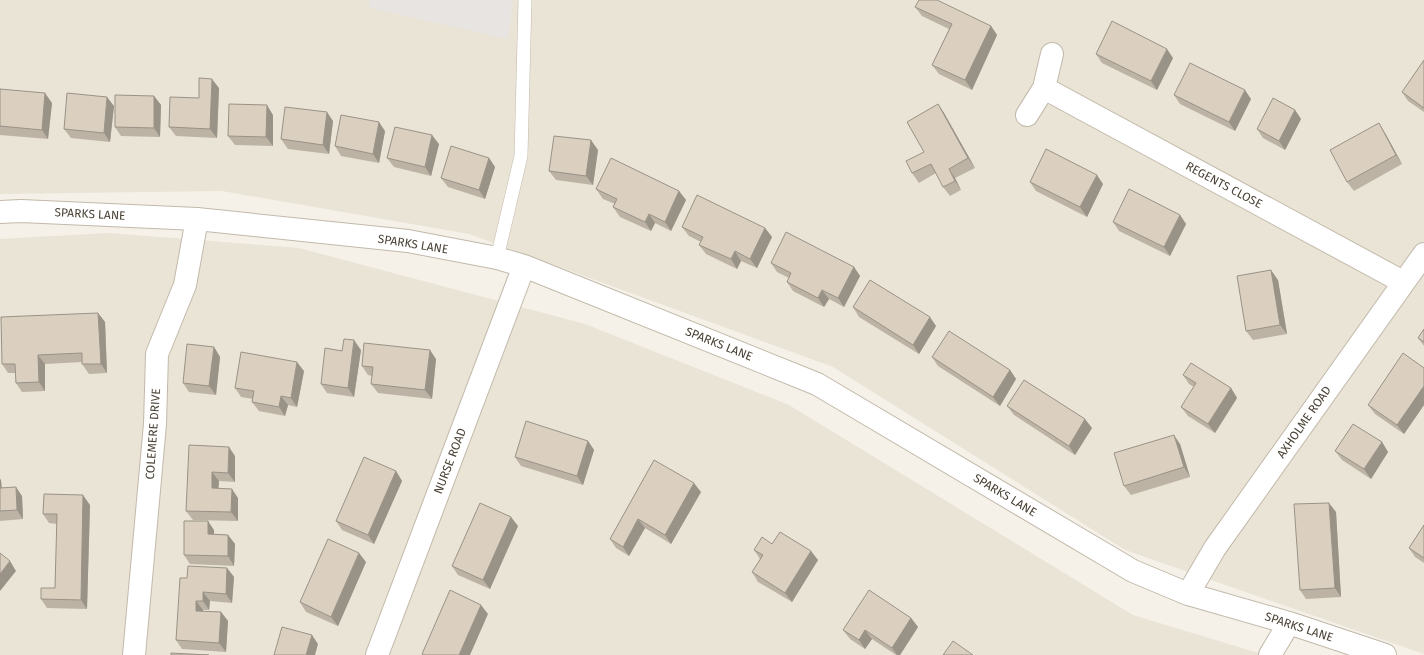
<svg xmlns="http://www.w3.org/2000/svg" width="1424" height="655" viewBox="0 0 1424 655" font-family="'Fira Sans',sans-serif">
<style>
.residential{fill:#eae4d6}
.parking{fill:#e7e4e1}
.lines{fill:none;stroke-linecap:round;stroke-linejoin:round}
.service-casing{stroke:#c2b9aa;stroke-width:14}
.minor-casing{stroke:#c2b9aa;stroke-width:24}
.service{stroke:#fff;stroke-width:13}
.minor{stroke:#fff;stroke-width:22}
.wall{fill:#bcb3a5}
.shaded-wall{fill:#999286}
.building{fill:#dbd0c0;stroke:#999286}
.labels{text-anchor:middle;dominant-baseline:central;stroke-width:3.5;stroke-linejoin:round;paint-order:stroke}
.street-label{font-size:12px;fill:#4a4236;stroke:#fff}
</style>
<rect width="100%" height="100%" fill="#f5f1e9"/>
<!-- residential -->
<path class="residential" d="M0,0H1424V654L1125,550L833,367L469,234L222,191L0,194Z
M109,233L299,248L585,324L789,405L1133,615L1265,655H0V239Z"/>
<!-- parking -->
<path class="parking" d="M369,0H513L508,39L370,8Z"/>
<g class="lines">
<defs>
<path id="service" d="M497,258L521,156L525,0"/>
<path id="minor" d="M1044,88L1403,282
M1027,115L1044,88L1052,54
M0,212L21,211L197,219L408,241L497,258L524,266L817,384L1133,571L1188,594L1289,623L1385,655
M1188,594L1215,548L1424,254
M134,655L155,424L157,354L185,285L197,219
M377,655L524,266
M1270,655L1289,623"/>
</defs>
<!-- service casing -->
<use href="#service" class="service-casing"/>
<!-- minor casing -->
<use href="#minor" class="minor-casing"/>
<!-- service -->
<use href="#service" class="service"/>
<!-- minor -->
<use href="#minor" class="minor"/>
</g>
<!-- wall -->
<path class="wall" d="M915,7L991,26L997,35L972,90L939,74L932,65L949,29L922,16Z
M1096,54L1173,58L1157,90L1102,63Z
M1424,60V112L1408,101L1402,92Z
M219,88L217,138L176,136L169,127L199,98Z
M0,89L52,103L48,139L0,135Z
M1174,95L1251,99L1235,131L1180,104Z
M154,96L161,105L160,137L121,136L115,127Z
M938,104L944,113L975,168L955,178L961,190L950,196L943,187L936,173L919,183L912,173L924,152Z
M114,106L110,142L71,138L64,129Z
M1295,110L1301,119L1285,150L1263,138L1257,129Z
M273,115V146L235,145L228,136Z
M333,121L329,154L288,149L281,139Z
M385,131L379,163L341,156L335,146Z
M1385,133L1402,164L1354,191L1347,182Z
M439,144L431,176L394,167L387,158Z
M598,150L593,185L556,180L549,171Z
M489,158L495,167L485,199L448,187L441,178Z
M1030,182L1103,184L1087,217L1036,191Z
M596,189L679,191L686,200L671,231L655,223L651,231L620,217L613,207L615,204L603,199Z
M1180,215L1186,224L1170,256L1119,231L1113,222Z
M682,227L765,228L772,237L757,268L741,261L737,269L706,254L699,245L701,242L689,236Z
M771,263L854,267L860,276L844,307L829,299L824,307L793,291L787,282L789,278L777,272Z
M1278,280L1287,334L1253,340L1246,331Z
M853,307L936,326L919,354L859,317Z
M98,313L105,322L107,373L89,374L82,364V362L45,364V391L22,392L16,383L15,373H8L2,364Z
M1424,329V346L1418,338Z
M214,347L220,357L216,395L189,392L183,383Z
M361,350L354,397L327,393L321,384L342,351Z
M932,357L1010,370L1016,379L1000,406L938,366Z
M436,359L432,399L378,393L371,384L372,376L368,375L362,366Z
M1424,368V405L1404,434L1375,414L1368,405Z
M304,371L297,407L288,405L285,416L259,411L252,402L253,399L241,397L235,388Z
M1183,375L1231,388L1237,398L1215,433L1188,416L1181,407L1194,387L1189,384Z
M1007,406L1092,428L1075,455L1014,415Z
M588,441L594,450L583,485L521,466L515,457Z
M1382,442L1388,452L1371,479L1342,460L1335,451Z
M1180,444L1190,477L1131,495L1124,486Z
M189,445L235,456V482L219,481L218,488L238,498V521L193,520L186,511Z
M654,460L701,492L671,544L645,528L629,556L616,548L610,539Z
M396,471L402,481L374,544L342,530L336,521Z
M0,479L1,480L2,488L22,496L23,519L0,521Z
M90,505L87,609L47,608L41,599L55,588L57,524L49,523L43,514Z
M1336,512L1341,597L1306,599L1300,590Z
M1424,525V563L1415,557L1409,548Z
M518,526L490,589L458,575L452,566Z
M214,530V534L228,535L235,544L234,566L190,564L184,555Z
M772,544L818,560L792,602L758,582L752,572L760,559L754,550Z
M366,562L338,626L306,612L300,602Z
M227,568L234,577L232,603L210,601L209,610H203V611L221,612L228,621L226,652L182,649L176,640L187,578Z
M911,618L918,627L900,655H896L872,639L865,649L850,639L843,630Z"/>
<!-- shaded-wall -->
<path class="shaded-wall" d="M991,26L997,35L972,90L965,80Z
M1167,49L1173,58L1157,90L1151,81Z
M212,79L219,88L217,138L210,129Z
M1245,90L1251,99L1235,131L1229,122Z
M45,93L52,103L48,139L42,130Z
M154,96L161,105L160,137L154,128Z
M107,97L114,106L110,142L104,133Z
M938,104L944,113L975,168L968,158Z
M267,105L273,115V146L266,137Z
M1295,110L1301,119L1285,150L1279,141Z
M327,112L333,121L329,154L323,145Z
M379,122L385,131L379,163L373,154Z
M1379,123L1385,133L1402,164L1396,155Z
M432,135L439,144L431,176L425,167Z
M591,140L598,150L593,185L586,176Z
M489,158L495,167L485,199L479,190Z
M949,169L955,178L961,190L955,181Z
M1097,175L1103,184L1087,217L1080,207Z
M679,191L686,200L671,231L665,222Z
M649,214L655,223L651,231L645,222Z
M1180,215L1186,224L1170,256L1164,247Z
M765,228L772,237L757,268L750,259Z
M735,251L741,261L737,269L731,259Z
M854,267L860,276L844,307L838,298Z
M1271,270L1278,280L1287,334L1280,325Z
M822,290L829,299L824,307L818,298Z
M98,313L105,322L107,373L101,364Z
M930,317L936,326L919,354L913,345Z
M354,340L361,350L354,397L348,388Z
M214,347L220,357L216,395L209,386Z
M430,350L436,359L432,399L425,390Z
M38,355L45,364V391L39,382Z
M297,362L304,371L297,407L291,398Z
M1010,370L1016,379L1000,406L993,397Z
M1424,386V405L1404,434L1397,425Z
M1231,388L1237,398L1215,433L1208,424Z
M281,396L288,405L285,416L279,407Z
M1085,419L1092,428L1075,455L1069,446Z
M1174,435L1180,444L1190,477L1184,467Z
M588,441L594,450L583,485L577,476Z
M1382,442L1388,452L1371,479L1364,469Z
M229,447L235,456V482L228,473Z
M396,471L402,481L374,544L368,535Z
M212,472L219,481L218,497L212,488Z
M0,479L1,480L2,498L0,494Z
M694,483L701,492L671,544L665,535Z
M16,487L22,496L23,519L17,510Z
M232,489L238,498V521L231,512Z
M83,495L90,505L87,609L81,600Z
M1329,503L1336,512L1341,597L1335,588Z
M511,517L518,526L490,589L483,580Z
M638,519L645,528L629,556L623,547Z
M208,521L214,530V544L208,534Z
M228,535L235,544L234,566L228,556Z
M811,551L818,560L792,602L785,593Z
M359,553L366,562L338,626L331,617Z
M10,561L16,571L0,591V574Z
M227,568L234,577L232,603L226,594Z
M203,592L210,601L209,610L203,601Z
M196,601L203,610L202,620L196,611Z
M481,605L488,614L470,655H459Z
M221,612L228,621L226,652L219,643Z
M911,618L918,627L900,655H897L892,648Z
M865,630L872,639L865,649L859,640Z
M312,635L318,644L315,655H306Z"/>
<!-- building -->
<path class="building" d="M919,0H937L991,26L965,80L932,65L952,24L915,7Z
M1112,21L1167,49L1151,81L1096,54Z
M1424,60V108L1402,92Z
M1190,63L1245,90L1229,122L1174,95Z
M199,78L212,79L210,129L169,127L170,97L199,98Z
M0,89L45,93L42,130L0,126Z
M67,93L107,97L104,133L64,129Z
M115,95L154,96V128L115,127Z
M1273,98L1295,110L1279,141L1257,129Z
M229,104L267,105L266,137L228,136Z
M938,104L968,158L949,169L955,181L943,187L931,164L912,173L906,161L924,152L907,122Z
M285,107L327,112L323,145L281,139Z
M341,115L379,122L373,154L335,146Z
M1379,123L1396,155L1347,182L1330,150Z
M395,127L432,135L425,167L387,158Z
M554,136L591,140L586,176L549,171Z
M451,146L489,158L479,190L441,178Z
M1046,149L1097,175L1080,207L1030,182Z
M611,158L679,191L665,222L649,214L645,222L613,207L617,199L596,189Z
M1129,189L1180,215L1164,247L1113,222Z
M697,195L765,228L750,259L735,251L731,259L699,245L703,237L682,227Z
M786,232L854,267L838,298L822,290L818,298L787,282L791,273L771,263Z
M1271,270L1280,325L1246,331L1237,276Z
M870,280L930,317L913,345L853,307Z
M98,313L101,364H82V353L38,355L39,382L16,383L15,364H2L1,317Z
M1424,329V342L1418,338Z
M949,331L1010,370L993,397L932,357Z
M344,339L354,340L348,388L321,384L325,348L342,351Z
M364,343L430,350L425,390L371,384L373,367L362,366Z
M187,344L214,347L209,386L183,383Z
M241,352L297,362L291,398L281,396L279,407L252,402L254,391L235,388Z
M1403,353L1424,368V386L1397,425L1368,405Z
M1191,363L1231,388L1208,424L1181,407L1196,383L1183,375Z
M1024,380L1085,419L1069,446L1007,406Z
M526,421L588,441L577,476L515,457Z
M1353,424L1382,442L1364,469L1335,451Z
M1174,435L1184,467L1124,486L1114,453Z
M189,445L229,447L228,473L212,472V488L232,489L231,512L186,511Z
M364,457L396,471L368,535L336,521Z
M654,460L694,483L665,535L638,519L623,547L610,539Z
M16,487L17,510L0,511V488Z
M44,494L83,495L81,600L41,599V588H55L57,514H43Z
M480,503L511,517L483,580L452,566Z
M1329,503L1335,588L1300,590L1294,504Z
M184,521H208V534L228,535V556L184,555Z
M1424,525V558L1409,548Z
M780,532L811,551L785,593L752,572L763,555L754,550L762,537L772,544Z
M328,539L359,553L331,617L300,602Z
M0,553L10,561L0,574Z
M188,566L227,568L226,594L203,592V601H196V611L221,612L219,643L176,640L180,578H187Z
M450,590L481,605L459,655H424L422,654Z
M869,590L911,618L892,648L865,630L859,640L843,630Z
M282,627L312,635L306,655H274Z
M953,641L973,655H943Z
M171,653L209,655H171Z"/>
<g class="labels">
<!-- street labels -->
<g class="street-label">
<text transform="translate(1224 185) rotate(28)">REGENTS CLOSE</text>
<text transform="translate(90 214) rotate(3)">SPARKS LANE</text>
<text transform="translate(413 244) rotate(9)">SPARKS LANE</text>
<text transform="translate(719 344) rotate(22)">SPARKS LANE</text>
<text transform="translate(1304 422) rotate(-55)">AXHOLME ROAD</text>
<text transform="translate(153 434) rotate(-86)">COLEMERE DRIVE</text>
<text transform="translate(450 461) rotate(-69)">NURSE ROAD</text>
<text transform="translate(1005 495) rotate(31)">SPARKS LANE</text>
<text transform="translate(1299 627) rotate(18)">SPARKS LANE</text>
</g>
</g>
</svg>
